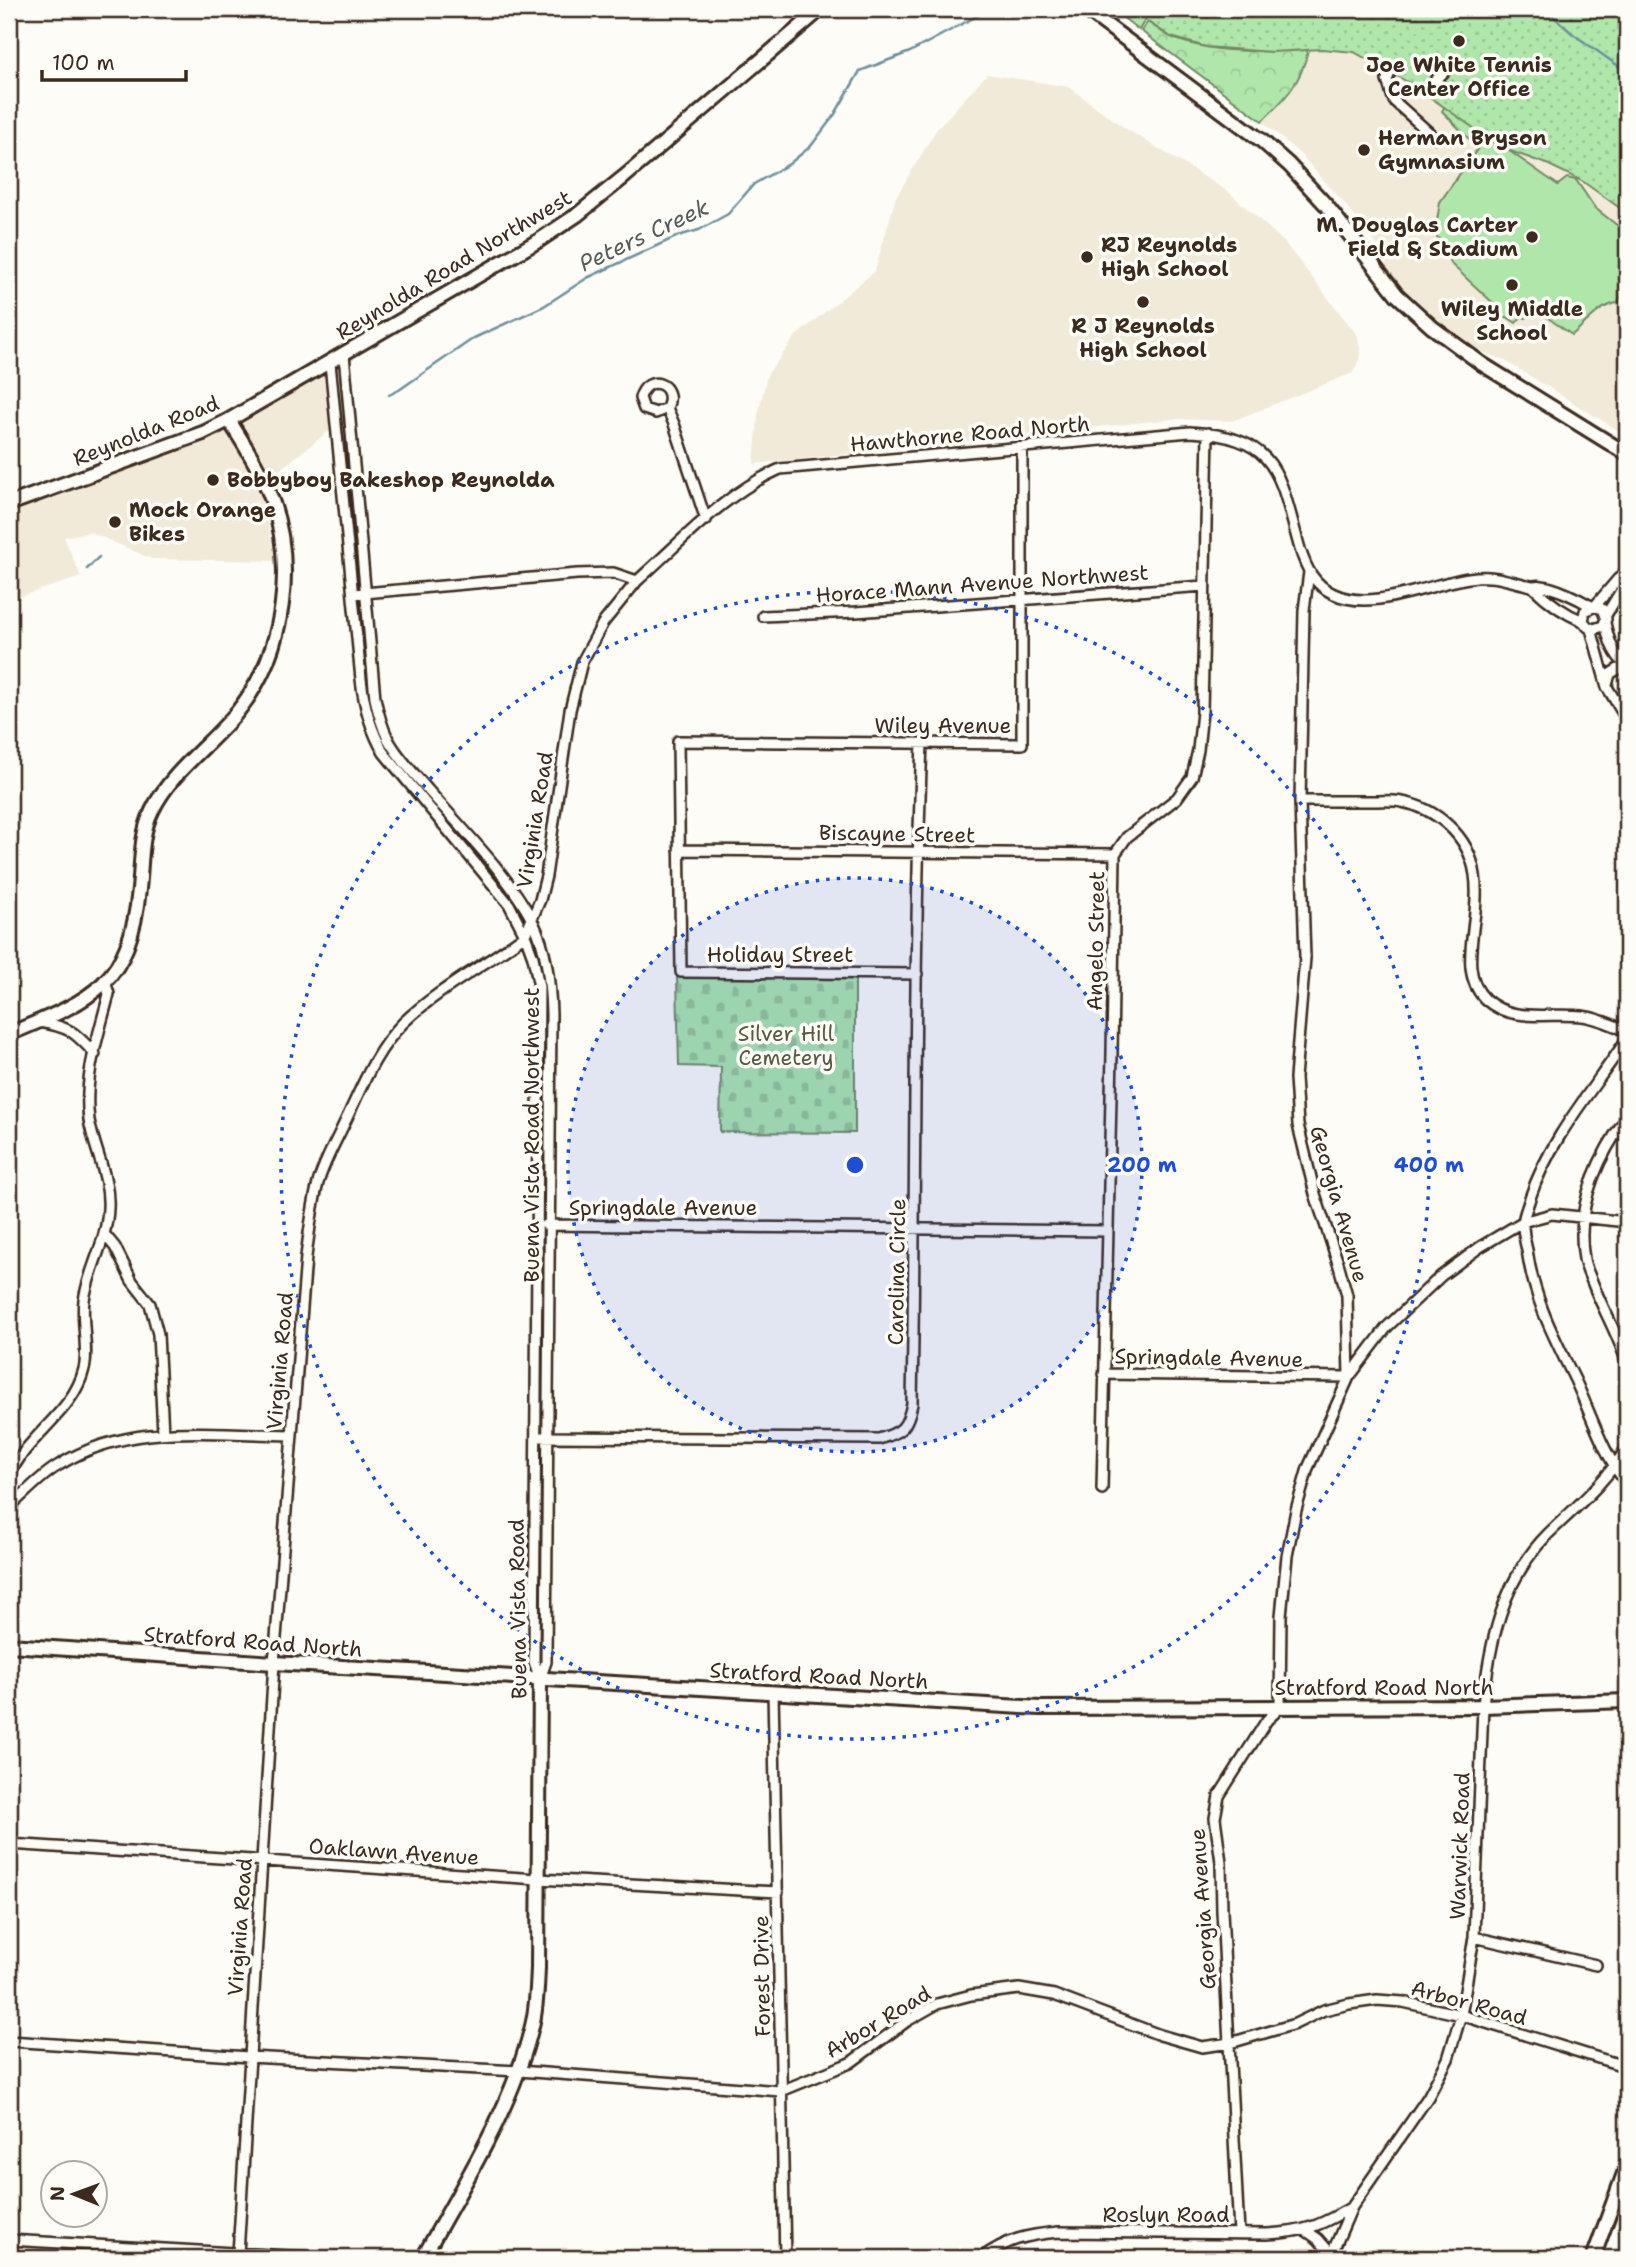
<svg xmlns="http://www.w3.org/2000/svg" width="1636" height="2267" viewBox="0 0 1636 2267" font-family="'Shantell Sans',sans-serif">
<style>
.built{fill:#f2ead8}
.grass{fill:#afe7ab;stroke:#758864;stroke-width:2}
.forest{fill:url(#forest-crowns);stroke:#758864;stroke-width:2}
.cemetery{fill:url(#cemetery-stones);stroke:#758864;stroke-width:2}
.park{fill:url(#park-dots);stroke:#758864;stroke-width:2}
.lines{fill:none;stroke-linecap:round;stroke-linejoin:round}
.stream{stroke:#6c909b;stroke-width:2.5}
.street-casing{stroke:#3b2a1e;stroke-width:14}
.secondary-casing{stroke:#3b2a1e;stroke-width:18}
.street{stroke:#fdfcf7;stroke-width:9}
.secondary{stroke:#fdfcf7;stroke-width:12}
.ring{fill:none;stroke:#1d4ed8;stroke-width:3.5;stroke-dasharray:3.5 7}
.poi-dot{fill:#3b2a1e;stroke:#fdfcf7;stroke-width:2.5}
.labels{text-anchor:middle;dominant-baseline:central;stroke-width:7;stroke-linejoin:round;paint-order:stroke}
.poi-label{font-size:21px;font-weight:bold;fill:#3b2a1e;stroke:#fdfcf7;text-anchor:start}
.street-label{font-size:21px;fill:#3b2a1e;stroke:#fdfcf7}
.park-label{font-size:21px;fill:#585941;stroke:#fdfcf7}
.water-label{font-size:23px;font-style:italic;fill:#545d5c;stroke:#fdfcf7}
.centre{fill:#1d4ed8;stroke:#fdfcf7;stroke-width:3.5}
.ring-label{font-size:21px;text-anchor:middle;font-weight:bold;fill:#1d4ed8;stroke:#fdfcf7;stroke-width:7;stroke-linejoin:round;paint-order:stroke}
</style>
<defs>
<pattern id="forest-crowns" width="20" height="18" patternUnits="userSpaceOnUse" patternTransform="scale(1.75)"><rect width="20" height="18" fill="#afe7ab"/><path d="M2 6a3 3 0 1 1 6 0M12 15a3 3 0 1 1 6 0" fill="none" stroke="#97c693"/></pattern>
<pattern id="cemetery-stones" width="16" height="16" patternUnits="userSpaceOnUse" patternTransform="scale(1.75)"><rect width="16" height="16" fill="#afe7ab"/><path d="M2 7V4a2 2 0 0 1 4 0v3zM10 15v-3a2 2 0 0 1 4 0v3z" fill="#97c693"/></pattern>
<pattern id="park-dots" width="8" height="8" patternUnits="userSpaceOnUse" patternTransform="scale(1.75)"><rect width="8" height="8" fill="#afe7ab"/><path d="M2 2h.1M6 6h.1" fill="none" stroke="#97c693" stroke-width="1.8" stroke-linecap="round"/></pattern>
</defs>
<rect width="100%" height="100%" fill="#fdfcf7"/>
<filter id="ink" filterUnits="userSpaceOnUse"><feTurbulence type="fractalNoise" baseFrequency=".0143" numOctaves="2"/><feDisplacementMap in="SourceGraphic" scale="14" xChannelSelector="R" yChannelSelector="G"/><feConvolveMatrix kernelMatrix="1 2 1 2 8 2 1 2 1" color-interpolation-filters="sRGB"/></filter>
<g filter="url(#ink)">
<!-- built -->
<path class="built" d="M1322,49L1354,52L1413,85L1502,148L1549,165L1582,181L1627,213V436L1502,359L1481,352L1452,334L1430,317L1405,294L1388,275L1384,254L1345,204L1302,156L1262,121L1289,95L1304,67L1308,50Z
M987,74L1069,87L1123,127L1229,192L1284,242L1358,336L1361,355L1353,373L1232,421L1173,419L754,464L758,415L767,375L796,336L875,271L896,197L936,130Z
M332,370L339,393L329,431L274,474L259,483L276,561L152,559L90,532L64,537L81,577L9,600V508L201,444Z"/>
<!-- grass -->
<path class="grass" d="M1445,106L1558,185L1567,178L1576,180L1595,208L1627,233V282L1618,303C1599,305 1586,324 1572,335L1534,308L1526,318L1522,316L1516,323L1507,317H1495L1492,302L1452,265L1435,233L1440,202L1478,148L1442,111Z"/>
<!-- forest -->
<path class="forest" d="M1148,22C1155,27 1163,33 1171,37C1210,54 1267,52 1308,50C1301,83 1286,98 1262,121L1141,31Z"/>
<!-- cemetery -->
<path class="cemetery" d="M677,977L855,978V1133L720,1132L721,1067L679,1066Z"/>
<!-- park -->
<path class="park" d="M1112,9H1627V213L1582,181L1549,165L1502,148L1413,85L1354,52L1322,49L1272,52L1206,47L1171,37L1145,20L1139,30Z"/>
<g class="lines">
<!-- stream -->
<path class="stream" d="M1545,9L1573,34L1627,72
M389,395L399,390L474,338L544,306L587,278L678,236L699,230L728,214L754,184L789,164L811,146L835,114L860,71L910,52L990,9
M87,569L99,557"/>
<defs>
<path id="street" d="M1391,70L1387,80L1394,101L1434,137
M1428,88L1447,69
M344,354L375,698C378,713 382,726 388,739C398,758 415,774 428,790C462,829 508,874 532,920C547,948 550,982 551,1014L546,1662L540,1679
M330,363L361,679C364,706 370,729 384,753L509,904L525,935L533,957L539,987L534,1662L540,1679
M667,408L656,413L644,409L640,398C647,372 678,384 667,408L674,424L706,520
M1532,586C1546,600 1565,614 1583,621
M353,594L577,574L613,573L637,581C682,541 725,493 780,469L1190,432C1280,437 1279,475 1300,549C1306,568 1314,585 1334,594C1373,612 1428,584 1469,578C1496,574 1507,581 1532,586C1536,586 1538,585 1542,586C1555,587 1579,599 1591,606
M1595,606L1602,609L1606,619L1603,626L1594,629L1588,627L1583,621L1585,611L1595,606L1618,579L1627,572
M1606,615L1627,581
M763,616L856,612L1204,586
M1605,623C1609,641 1613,654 1627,666
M1591,629L1607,687L1627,720
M1607,685L1610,674L1618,669H1627
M1300,801C1323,801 1346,801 1370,801C1380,801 1391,800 1402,802C1419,805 1436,814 1448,825C1510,881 1444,958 1485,999C1512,1024 1550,1012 1582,1016C1598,1018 1613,1025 1627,1031
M679,850L1115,854
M917,974L681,972L678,741L1022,744V448
M39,1022C69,1027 74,1031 95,1054
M1627,1039C1592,1091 1550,1138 1530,1198C1528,1206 1523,1216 1523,1224C1523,1232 1525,1242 1527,1250C1534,1300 1553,1335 1575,1380C1592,1416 1602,1452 1627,1484
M1627,1117C1597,1158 1575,1207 1584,1259C1585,1267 1590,1276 1593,1284C1604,1312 1619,1336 1627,1364
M546,1225L1108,1231
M105,1235L115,1247L132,1281L150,1304L158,1334L163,1433
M1104,1374L1349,1377L1387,1327L1441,1276L1480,1247L1522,1222L1552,1214L1627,1222
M541,1437L879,1439C902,1432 907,1428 912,1404C916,1184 913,963 922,743
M9,1477C26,1435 73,1414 84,1369C89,1350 81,1322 84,1300C89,1268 107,1241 108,1208C110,1178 94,1149 89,1120C83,1078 99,1034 109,994L105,981
M1102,1489L1112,1054L1115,854L1127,837L1177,798L1192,777L1198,750L1202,712L1208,433
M9,1507C26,1493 40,1476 59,1465C130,1421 211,1434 291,1435
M773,1692L785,2258
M9,1844L538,1879L778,1892
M1474,1937L1596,1965
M9,2041L249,2057L519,2071L781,2091L850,2063L907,2021L937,2004L971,1995L1019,1989L1054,1995L1160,2035L1202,2047L1230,2043L1295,2024L1324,2010L1349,2004L1377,2000L1403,2002L1461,2015L1627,2067
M1305,2230L1318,2239L1332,2255
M1239,2233L1222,1911L1221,1862L1215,1818L1219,1796L1267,1720L1280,1708L1281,1616L1287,1556L1296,1510L1308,1468L1349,1377L1347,1295L1339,1266L1315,1194L1298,1125L1295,1078L1305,958L1300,801L1304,610L1309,572
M9,2240L322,2258
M238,2254L274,1663L306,1257C309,1232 312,1207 318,1183C324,1162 335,1143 344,1124C361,1089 375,1051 403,1023C439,988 486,965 525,935L540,900L546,876L570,710L582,662L603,623L637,581
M981,2258C1008,2239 1026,2235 1059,2232L1267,2234C1306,2232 1319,2226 1352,2207
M1330,2258L1352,2207L1428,2097L1448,2059L1461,2015L1474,1937L1483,1706C1489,1645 1502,1580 1548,1534C1577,1506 1606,1482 1627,1447"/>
<path id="secondary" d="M1085,9L1262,141L1289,165L1326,205L1397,295L1432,327L1482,364L1627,454
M9,504L203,433L229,420L538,241L577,215L624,177L821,9
M9,1034C91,1000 130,986 139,889C142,862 140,836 152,811C171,771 211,745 238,711C286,651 297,560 268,490C258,465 243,443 229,420
M9,1645L274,1663L1040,1708L1483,1706L1627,1701
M423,2258C463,2184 512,2109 532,2026C537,2007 537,1987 538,1968L540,1679
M1593,2258L1627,2165"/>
</defs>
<!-- street casing -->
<use href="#street" class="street-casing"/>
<!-- secondary casing -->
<use href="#secondary" class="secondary-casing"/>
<!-- street -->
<use href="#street" class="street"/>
<!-- secondary -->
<use href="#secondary" class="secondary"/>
</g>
</g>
<!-- distance rings -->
<circle cx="855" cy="1165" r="287" fill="#1d4ed8" fill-opacity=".12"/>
<g class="ring">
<circle cx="855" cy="1165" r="287"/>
<circle cx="855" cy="1165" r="574"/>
</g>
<!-- markers -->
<g class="poi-dot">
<circle cx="1459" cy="41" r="7"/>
<circle cx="1364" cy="150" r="7"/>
<circle cx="1532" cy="237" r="7"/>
<circle cx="1087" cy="257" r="7"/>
<circle cx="1512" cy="285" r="7"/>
<circle cx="1143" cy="302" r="7"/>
<circle cx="213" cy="480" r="7"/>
<circle cx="115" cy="522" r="7"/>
</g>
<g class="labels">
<!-- poi labels -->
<g class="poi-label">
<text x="1459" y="65" text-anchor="middle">Joe White Tennis<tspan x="1459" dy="24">Center Office</tspan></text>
<text x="1378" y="138">Herman Bryson<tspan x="1378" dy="24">Gymnasium</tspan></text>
<text x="1518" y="225" text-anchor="end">M. Douglas Carter<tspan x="1518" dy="24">Field &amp; Stadium</tspan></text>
<text x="1101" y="245">RJ Reynolds<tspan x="1101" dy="24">High School</tspan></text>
<text x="1512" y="309" text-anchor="middle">Wiley Middle<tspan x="1512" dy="24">School</tspan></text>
<text x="1143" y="326" text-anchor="middle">R J Reynolds<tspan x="1143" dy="24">High School</tspan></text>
<text x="227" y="480">Bobbyboy Bakeshop Reynolda</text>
<text x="129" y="510">Mock Orange<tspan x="129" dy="24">Bikes</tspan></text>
</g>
<!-- street labels -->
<g class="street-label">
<text transform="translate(454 265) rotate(-31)">Reynolda Road Northwest</text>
<text transform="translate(146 431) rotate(-22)">Reynolda Road</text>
<text transform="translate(970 434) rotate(-5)">Hawthorne Road North</text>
<text transform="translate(982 584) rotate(-4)">Horace Mann Avenue Northwest</text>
<text x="943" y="726">Wiley Avenue</text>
<text transform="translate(535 820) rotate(-81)">Virginia Road</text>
<text transform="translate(897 834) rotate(1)">Biscayne Street</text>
<text transform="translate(1096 941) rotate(-89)">Angelo Street</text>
<text x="780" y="955">Holiday Street</text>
<text transform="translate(532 1135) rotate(-90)">Buena Vista Road Northwest</text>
<text transform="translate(1339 1204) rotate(74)">Georgia Avenue</text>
<text x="663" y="1208">Springdale Avenue</text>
<text transform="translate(897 1272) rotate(-89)">Carolina Circle</text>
<text transform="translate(1209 1358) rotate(1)">Springdale Avenue</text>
<text transform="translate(280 1361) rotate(-85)">Virginia Road</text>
<text transform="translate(518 1609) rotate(-91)">Buena Vista Road</text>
<text transform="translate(253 1642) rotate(4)">Stratford Road North</text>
<text transform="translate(819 1676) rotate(3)">Stratford Road North</text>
<text x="1384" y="1688">Stratford Road North</text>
<text transform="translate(1460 1846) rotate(-88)">Warwick Road</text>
<text transform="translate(394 1852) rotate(4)">Oaklawn Avenue</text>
<text transform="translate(1203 1909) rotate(-94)">Georgia Avenue</text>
<text transform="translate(240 1927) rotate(-86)">Virginia Road</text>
<text transform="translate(762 1976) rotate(-91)">Forest Drive</text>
<text transform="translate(1469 2003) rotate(15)">Arbor Road</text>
<text transform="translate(878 2022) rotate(-31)">Arbor Road</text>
<text x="1166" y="2215">Roslyn Road</text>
</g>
<!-- park labels -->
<g class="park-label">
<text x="786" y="1034">Silver Hill<tspan x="786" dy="24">Cemetery</tspan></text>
</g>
<!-- water labels -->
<g class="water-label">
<text transform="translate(644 235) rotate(-25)">Peters Creek</text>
</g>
</g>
<circle cx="855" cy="1165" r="10" class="centre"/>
<g class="ring-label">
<text x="1142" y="1172">200 m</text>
<text x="1429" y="1172">400 m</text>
</g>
<!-- margin -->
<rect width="1636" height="2267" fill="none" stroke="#fdfcf7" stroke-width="35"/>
<rect x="18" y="18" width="1601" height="2232" fill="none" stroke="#3b2a1e" stroke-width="2.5" filter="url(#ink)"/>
<!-- north arrow -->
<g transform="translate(74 2194) rotate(271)"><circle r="33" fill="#fdfcf7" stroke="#afa8a0" stroke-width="2"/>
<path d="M0-5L12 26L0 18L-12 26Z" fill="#3b2a1e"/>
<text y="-10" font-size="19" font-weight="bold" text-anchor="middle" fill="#3b2a1e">N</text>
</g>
<!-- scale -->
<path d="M42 70v10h144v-10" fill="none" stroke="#3b2a1e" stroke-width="3.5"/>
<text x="52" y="70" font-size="21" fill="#3b2a1e" stroke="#fdfcf7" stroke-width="5" paint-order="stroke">100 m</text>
</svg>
